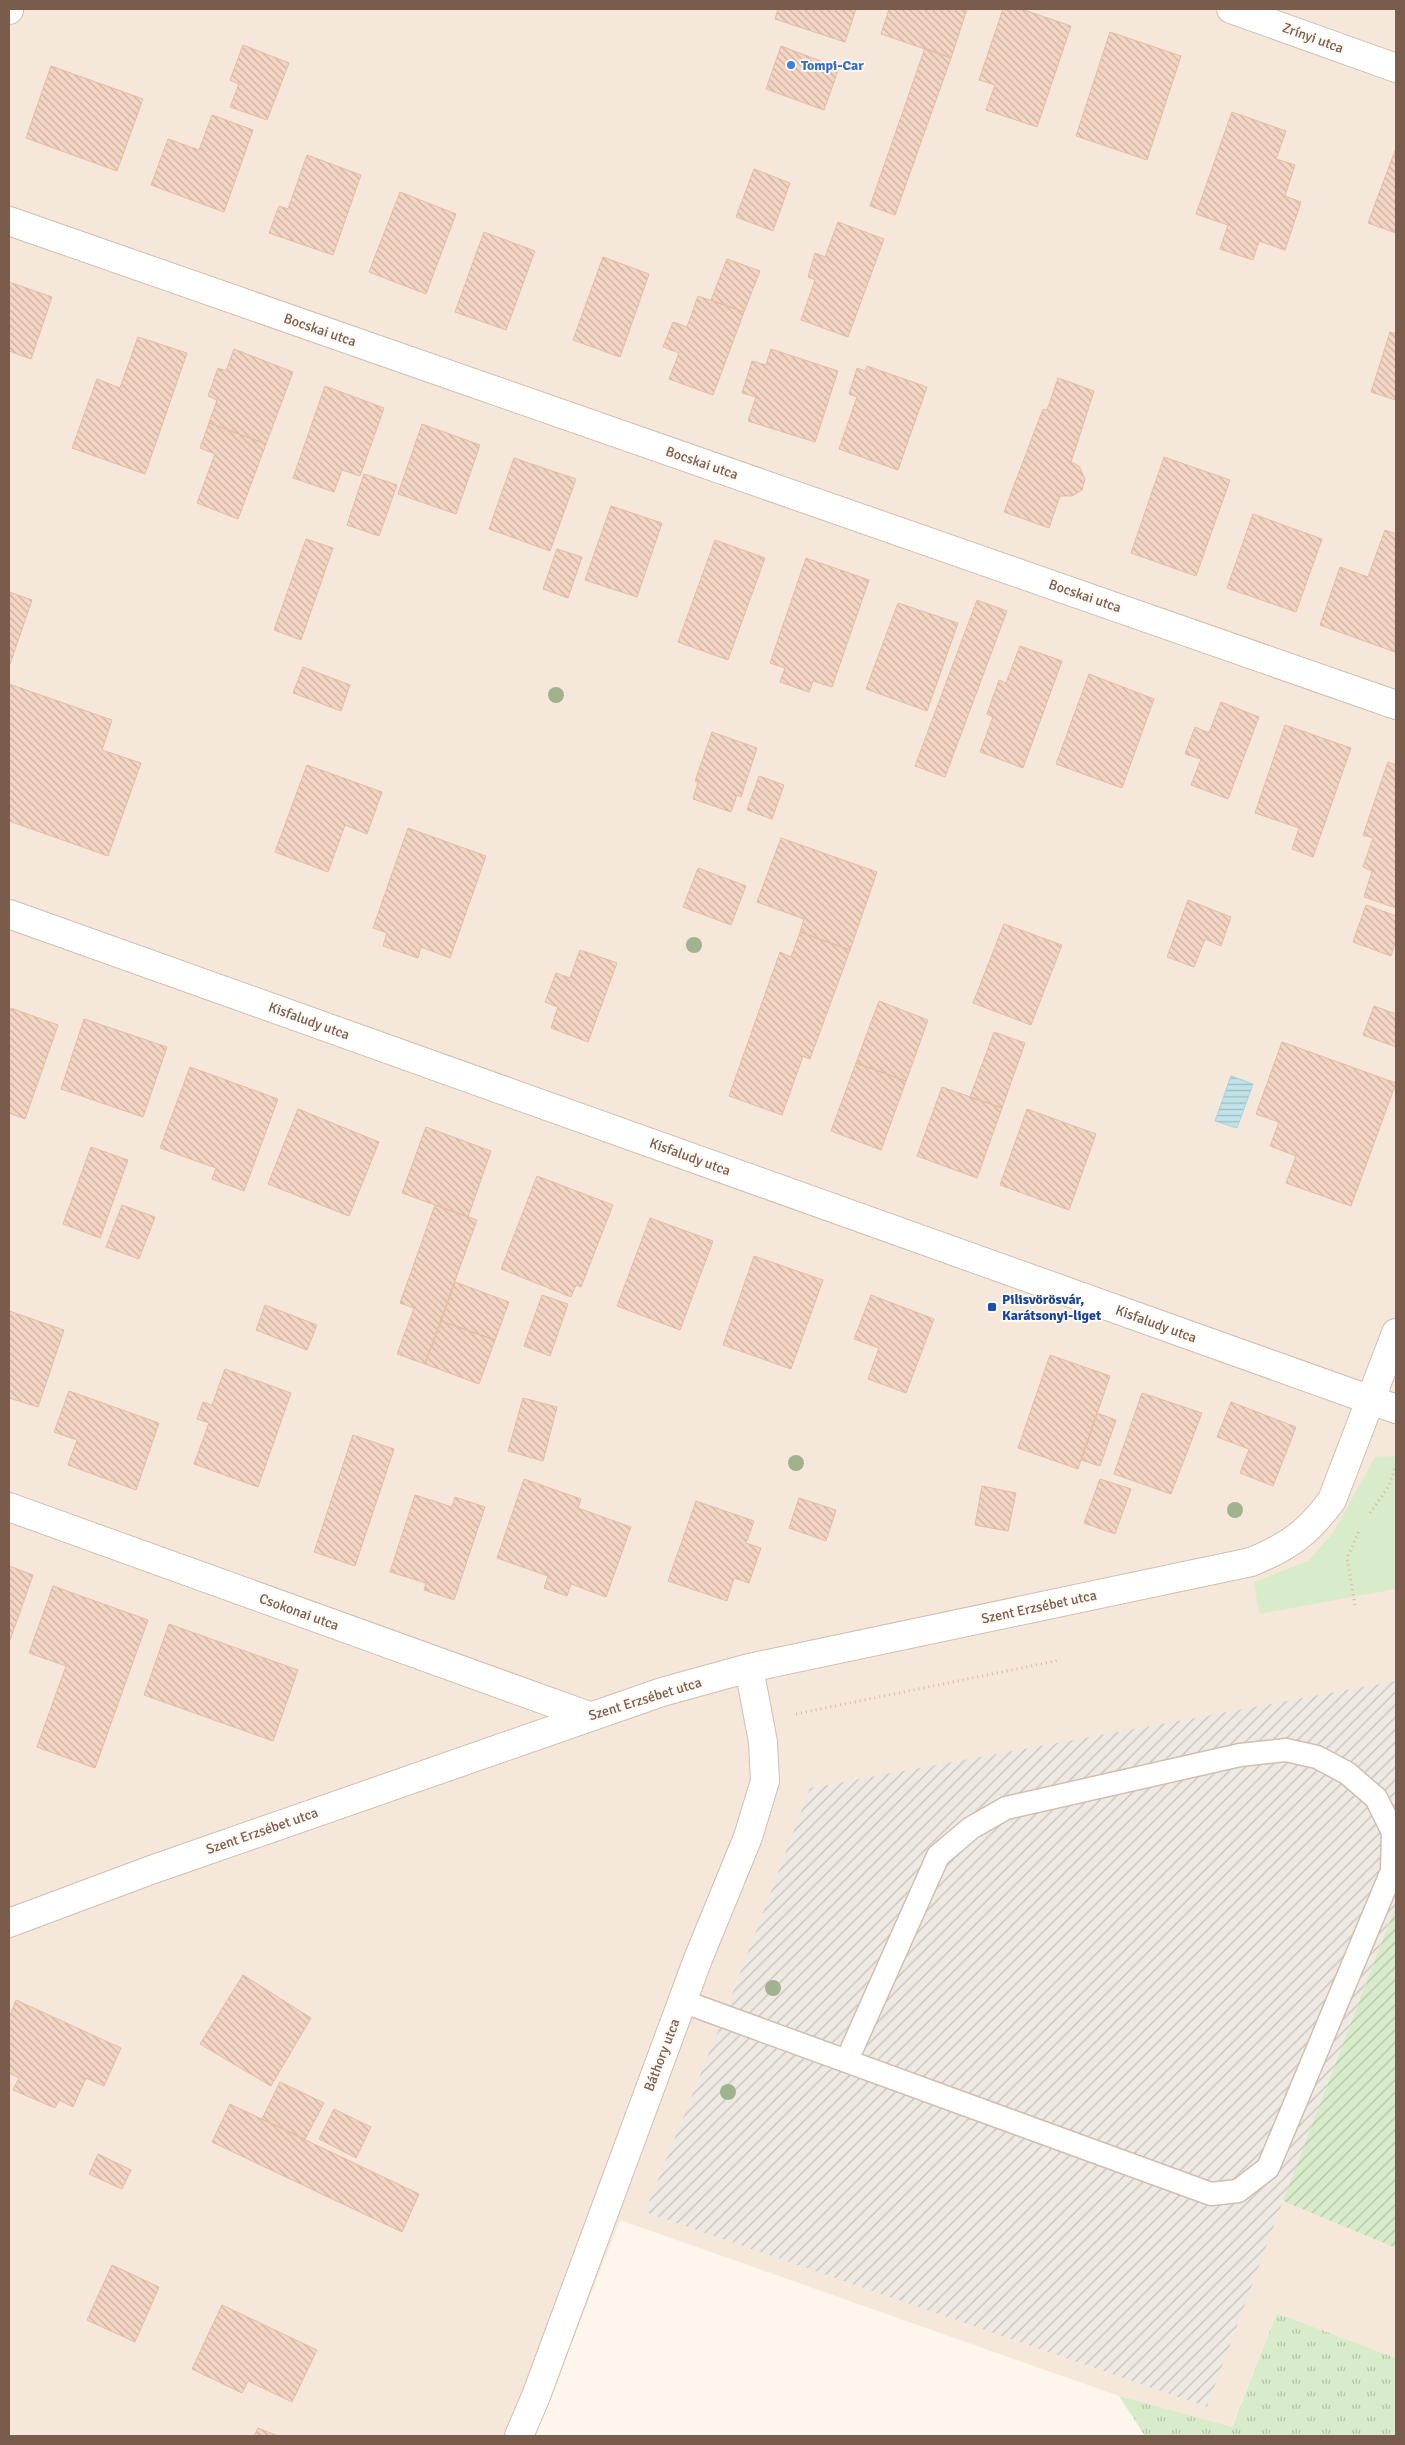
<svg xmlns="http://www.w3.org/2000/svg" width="1405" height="2445" viewBox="0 0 1405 2445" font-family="Signika,sans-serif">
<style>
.residential{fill:#f5e8da}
.industrial{fill:url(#industrial-furrows)}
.grass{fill:url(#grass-tufts)}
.park{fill:#d8ecc9}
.garden{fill:url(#garden-furrows)}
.water{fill:url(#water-rules);stroke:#a5d3da}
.building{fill:url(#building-back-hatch);stroke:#e6bba3}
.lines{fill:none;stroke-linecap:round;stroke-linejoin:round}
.service-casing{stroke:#d1beb0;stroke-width:25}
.minor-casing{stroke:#d1beb0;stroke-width:30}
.tertiary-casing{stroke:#d1beb0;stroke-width:30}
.path{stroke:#d9b8a5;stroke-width:3;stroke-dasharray:1 4;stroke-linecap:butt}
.service{stroke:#fff;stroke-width:22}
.minor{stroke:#fff;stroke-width:28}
.tertiary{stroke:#fff;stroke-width:28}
.tree{fill:#a0b28e}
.shop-dot{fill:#3f7fe0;stroke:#fffaf3;stroke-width:2}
.transit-dot{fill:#1a4fb4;stroke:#fffaf3;stroke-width:2}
.labels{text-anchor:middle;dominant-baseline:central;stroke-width:4;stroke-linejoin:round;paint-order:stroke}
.street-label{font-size:14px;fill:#7a5c4d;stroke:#fffaf3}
.shop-label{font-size:14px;font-weight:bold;fill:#366cbe;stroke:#fffaf3;text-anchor:start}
.transit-label{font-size:14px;font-weight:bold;fill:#164399;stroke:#fffaf3;text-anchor:start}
</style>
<defs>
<pattern id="industrial-furrows" width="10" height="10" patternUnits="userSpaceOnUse" patternTransform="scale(1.25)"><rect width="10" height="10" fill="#efe9e4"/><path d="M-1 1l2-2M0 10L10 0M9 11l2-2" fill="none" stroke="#c7c0bb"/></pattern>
<pattern id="grass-tufts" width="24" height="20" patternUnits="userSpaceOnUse" patternTransform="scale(1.25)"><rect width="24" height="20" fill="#d8ecc9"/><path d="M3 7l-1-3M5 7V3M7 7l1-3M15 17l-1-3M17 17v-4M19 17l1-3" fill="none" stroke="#b4c2a5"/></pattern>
<pattern id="garden-furrows" width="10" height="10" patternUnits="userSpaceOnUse" patternTransform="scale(1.25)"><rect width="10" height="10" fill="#d8ecc9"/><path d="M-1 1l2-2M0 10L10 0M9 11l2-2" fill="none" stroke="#b4c2a5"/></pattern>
<pattern id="water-rules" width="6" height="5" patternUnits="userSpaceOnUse" patternTransform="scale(1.25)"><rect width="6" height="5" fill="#bfe3e8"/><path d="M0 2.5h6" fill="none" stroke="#a0bbbe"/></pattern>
<pattern id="building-back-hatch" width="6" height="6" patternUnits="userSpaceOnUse" patternTransform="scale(1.25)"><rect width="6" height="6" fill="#f3d5c3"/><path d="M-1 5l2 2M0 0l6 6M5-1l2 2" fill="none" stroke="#cab0a1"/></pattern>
</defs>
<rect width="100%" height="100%" fill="#fdf6ec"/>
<!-- residential -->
<path class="residential" d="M9,9H1396V2358L1277,2313L1231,2428L1119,2396L620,2220L535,2436H9Z"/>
<!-- industrial -->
<path class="industrial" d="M1396,1681V1903L1283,2201L1207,2407L645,2212L724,2016L810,1788Z"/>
<!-- grass -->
<path class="grass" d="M1277,2313L1396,2358V2436H1145L1119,2396L1232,2427Z"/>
<!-- park -->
<path class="park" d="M1396,1456V1589L1259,1614L1254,1582L1308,1561L1333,1533L1375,1457Z"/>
<!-- garden -->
<path class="garden" d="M1396,1905V2248L1283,2201Z"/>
<!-- water -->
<path class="water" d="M1231,1076L1253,1084L1237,1128L1215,1121Z"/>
<!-- building -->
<path class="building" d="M778,9H856L845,42L775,19Z
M889,9H967L951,58L881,34Z
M1003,9H1021L1071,26L1037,127L986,110L995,85L979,80Z
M1110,32L1181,56L1147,160L1076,136Z
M243,45L289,63L267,120L230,107L239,84L230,80Z
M781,46L839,68L824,110L766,89Z
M925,48L951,58L895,215L870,206Z
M51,66L143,99L117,171L26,138Z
M1232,112L1286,131L1276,159L1295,165L1285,196L1301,202L1285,250L1259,241L1253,260L1220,249L1228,225L1196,214Z
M212,115L253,130L224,212L151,185L168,139L199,150Z
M1396,148V233L1368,223Z
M307,155L361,175L333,255L269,233L279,206L288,209Z
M754,169L790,183L773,231L736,217Z
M400,192L456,214L426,294L369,272Z
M838,222L884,239L848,337L801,320L815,280L808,277L815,253L825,257Z
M484,232L535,251L506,330L455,312Z
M603,257L649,274L620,357L573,340Z
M727,259L760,271L744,312L711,300Z
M9,282L52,297L31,359L9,351Z
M698,296L744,312L713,395L669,379L679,353L663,347L673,322L687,327Z
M1390,332L1396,334V400L1371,392Z
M138,337L187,353L145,474L72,448L97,379L120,388Z
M234,349L293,372L266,444L209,423L217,400L208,396L218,368L226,371Z
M771,349L838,371L815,442L748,421L756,397L742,393L752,361L766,365Z
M867,366L927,387L898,470L839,449L857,397L849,394L857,368L866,371Z
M1058,378L1094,391L1071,462L1079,466L1085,479L1082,490L1072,496H1060L1049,528L1004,512L1043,409L1047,410Z
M325,386L384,408L360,476L342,470L334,492L293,478Z
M209,423L266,444L238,519L197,503L215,454L200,448Z
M422,424L480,445L456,514L398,494Z
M1164,457L1230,480L1196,576L1131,553Z
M514,458L576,479L550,551L489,529Z
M364,474L397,485L379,536L347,525Z
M611,506L662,523L637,597L585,580Z
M1253,514L1322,539L1296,612L1227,588Z
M1385,530L1396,534L1395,652L1320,625L1340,567L1368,577Z
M306,539L333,548L301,640L274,630Z
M715,540L765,558L728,660L678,642Z
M557,549L582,557L568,598L543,589Z
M806,558L869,580L832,687L813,681L809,692L780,682L785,668L770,663Z
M9,592L32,600L9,667Z
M977,600L1007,611L945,777L915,766Z
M898,603L958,623L927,711L866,689Z
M1020,646L1062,661L1023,768L980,752L993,717L987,714L999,680L1006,683Z
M303,667L350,685L341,711L293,693Z
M1089,674L1154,699L1122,788L1056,764Z
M9,684L112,720L102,750L141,763L108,856L9,821Z
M1221,702L1259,717L1228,799L1191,785L1201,759L1185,754L1195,727L1209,733Z
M1285,725L1351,748L1313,857L1292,849L1299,828L1255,813Z
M712,732L757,748L741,797L737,795L731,812L693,799L698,782L695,781Z
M1388,762L1396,765V908L1364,897L1372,871L1363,867L1373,838L1363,835Z
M307,765L382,792L367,834L345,825L328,872L275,852Z
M759,776L784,785L772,819L747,810Z
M408,828L486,856L450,958L421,947L418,958L383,946L387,933L373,928Z
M781,838L877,872L850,950L800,932L804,919L757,902Z
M698,868L746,886L731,925L683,907Z
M1188,900L1231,917L1221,946L1205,939L1194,967L1167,957Z
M1366,905L1396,916V940L1391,956L1353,942Z
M1004,924L1062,945L1031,1025L973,1003Z
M800,932L850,950L810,1059L803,1056L782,1115L729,1096L780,952L791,957Z
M580,950L617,963L588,1042L551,1028L558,1007L545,1002L556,973L570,978Z
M879,1001L928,1020L906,1081L856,1063Z
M1374,1006L1396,1014V1047L1363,1035Z
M11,1008L58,1025L25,1119L9,1113V1014Z
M84,1019L167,1047L143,1117L61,1089Z
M994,1032L1025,1043L1002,1108L970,1097Z
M1282,1042L1396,1083L1351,1206L1286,1183L1296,1156L1270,1146L1279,1122L1256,1114Z
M856,1063L906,1081L881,1150L831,1131Z
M190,1067L278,1099L244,1191L212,1179L216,1168L160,1148Z
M942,1087L1002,1108L977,1178L917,1156Z
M298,1109L379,1142L349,1216L268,1184Z
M1027,1109L1096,1134L1069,1210L1000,1185Z
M426,1127L491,1151L468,1217L402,1193Z
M91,1147L128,1160L100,1238L63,1224Z
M537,1176L613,1205L581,1287L576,1285L571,1297L501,1269Z
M122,1205L155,1217L139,1259L106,1247Z
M435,1205L477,1220L425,1364L397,1354L414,1308L400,1303Z
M650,1218L713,1241L680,1330L617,1306Z
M754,1256L823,1280L791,1369L723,1345Z
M455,1282L509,1302L495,1340L441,1321Z
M542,1295L568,1304L550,1356L524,1346Z
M871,1295L934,1319L906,1393L868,1379L879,1348L854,1339Z
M265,1305L317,1325L307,1350L256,1330Z
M9,1311L64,1330L38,1407L9,1398Z
M441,1321L495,1340L479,1384L425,1364Z
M1050,1355L1110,1376L1078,1469L1018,1448Z
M225,1369L291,1393L258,1487L194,1464L209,1423L197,1419L203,1402L212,1405Z
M69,1391L159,1423L136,1490L68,1465L77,1440L54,1432Z
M1142,1393L1202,1413L1171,1494L1114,1474Z
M523,1398L557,1407L543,1461L508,1451Z
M1231,1402L1296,1427L1273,1486L1240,1473L1249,1449L1217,1437Z
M1097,1413L1116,1420L1100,1466L1081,1460Z
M353,1435L394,1449L355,1566L314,1552Z
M524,1479L581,1499L578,1508L631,1527L606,1597L571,1584L567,1596L544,1588L548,1576L497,1558Z
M1100,1479L1131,1489L1115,1534L1084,1523Z
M982,1486L1016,1493L1008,1531L975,1525Z
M415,1495L452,1507L455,1497L485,1507L454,1600L424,1590L426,1583L390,1572Z
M799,1498L836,1510L826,1541L789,1528Z
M696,1501L754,1521L746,1543L761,1548L749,1583L734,1578L727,1601L668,1581Z
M9,1566L33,1575L9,1643Z
M53,1586L148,1620L95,1768L37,1747L66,1666L29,1653Z
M169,1624L298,1670L273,1741L144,1695Z
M243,1975L311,2018L271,2086L200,2044Z
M16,2000L121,2048L104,2086L86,2078L73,2107L59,2100L55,2108L13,2090L19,2078L9,2073V2017Z
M280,2082L324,2103L305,2139L262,2119Z
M230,2104L419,2194L402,2232L212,2142Z
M334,2109L371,2127L356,2158L319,2139Z
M98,2154L131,2170L122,2189L89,2174Z
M112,2265L159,2287L135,2342L87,2320Z
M222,2305L317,2350L292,2402L248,2381L242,2393L192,2369Z
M258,2428L278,2436H254Z"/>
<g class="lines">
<defs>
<path id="service" d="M682,2001L1211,2194L1238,2191L1268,2168L1392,1871L1393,1832L1376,1798L1347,1773L1317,1757L1286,1750L1240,1755L1006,1808L971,1828L938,1856L847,2060"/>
<path id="minor" d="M1231,9L1396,68
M9,10V9
M9,221L1396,705
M9,1507L589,1716
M9,1923L151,1870L662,1692L749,1668L1251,1562C1288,1547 1308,1533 1332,1500L1396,1333
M519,2436L536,2396L698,1959L748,1837L765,1781L763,1742L749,1668"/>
<path id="tertiary" d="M9,914L1396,1409"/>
</defs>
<!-- service casing -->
<use href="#service" class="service-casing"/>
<!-- minor casing -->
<use href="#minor" class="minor-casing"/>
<!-- tertiary casing -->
<use href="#tertiary" class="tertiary-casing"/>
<!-- path -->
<path class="path" d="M1370,1513L1389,1486L1396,1465
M1355,1605L1347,1558L1359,1531
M796,1714L1060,1660"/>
<!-- service -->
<use href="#service" class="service"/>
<!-- minor -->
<use href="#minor" class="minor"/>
<!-- tertiary -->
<use href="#tertiary" class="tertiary"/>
</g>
<!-- trees -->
<g class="tree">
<circle cx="556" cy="695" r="8"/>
<circle cx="694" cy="945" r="8"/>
<circle cx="796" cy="1463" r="8"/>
<circle cx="1235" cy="1510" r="8"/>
<circle cx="773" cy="1988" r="8"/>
<circle cx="728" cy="2092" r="8"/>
</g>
<!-- markers -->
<circle class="shop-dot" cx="791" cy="65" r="5"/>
<rect class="transit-dot" x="987" y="1302" width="10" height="10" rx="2.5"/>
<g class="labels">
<!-- street labels -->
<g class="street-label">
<text transform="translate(1313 38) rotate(20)">Zrínyi utca</text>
<text transform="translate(320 330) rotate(19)">Bocskai utca</text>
<text transform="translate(702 463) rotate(19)">Bocskai utca</text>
<text transform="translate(1085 596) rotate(19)">Bocskai utca</text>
<text transform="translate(309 1021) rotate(20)">Kisfaludy utca</text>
<text transform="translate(690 1157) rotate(20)">Kisfaludy utca</text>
<text transform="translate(1156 1324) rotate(20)">Kisfaludy utca</text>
<text transform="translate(1039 1607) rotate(-12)">Szent Erzsébet utca</text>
<text transform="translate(299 1612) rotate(20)">Csokonai utca</text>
<text transform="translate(645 1699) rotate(-17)">Szent Erzsébet utca</text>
<text transform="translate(262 1831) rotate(-19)">Szent Erzsébet utca</text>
<text transform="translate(662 2055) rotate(-69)">Báthory utca</text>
</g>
<!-- shop labels -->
<g class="shop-label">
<text x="801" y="65">Tompi-Car</text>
</g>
<!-- transit labels -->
<g class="transit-label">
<text x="1002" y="1299">Pilisvörösvár,<tspan x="1002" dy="16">Karátsonyi-liget</tspan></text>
</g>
</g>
<!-- border -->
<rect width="1405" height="2445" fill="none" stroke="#7a5c4d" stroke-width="20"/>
</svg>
